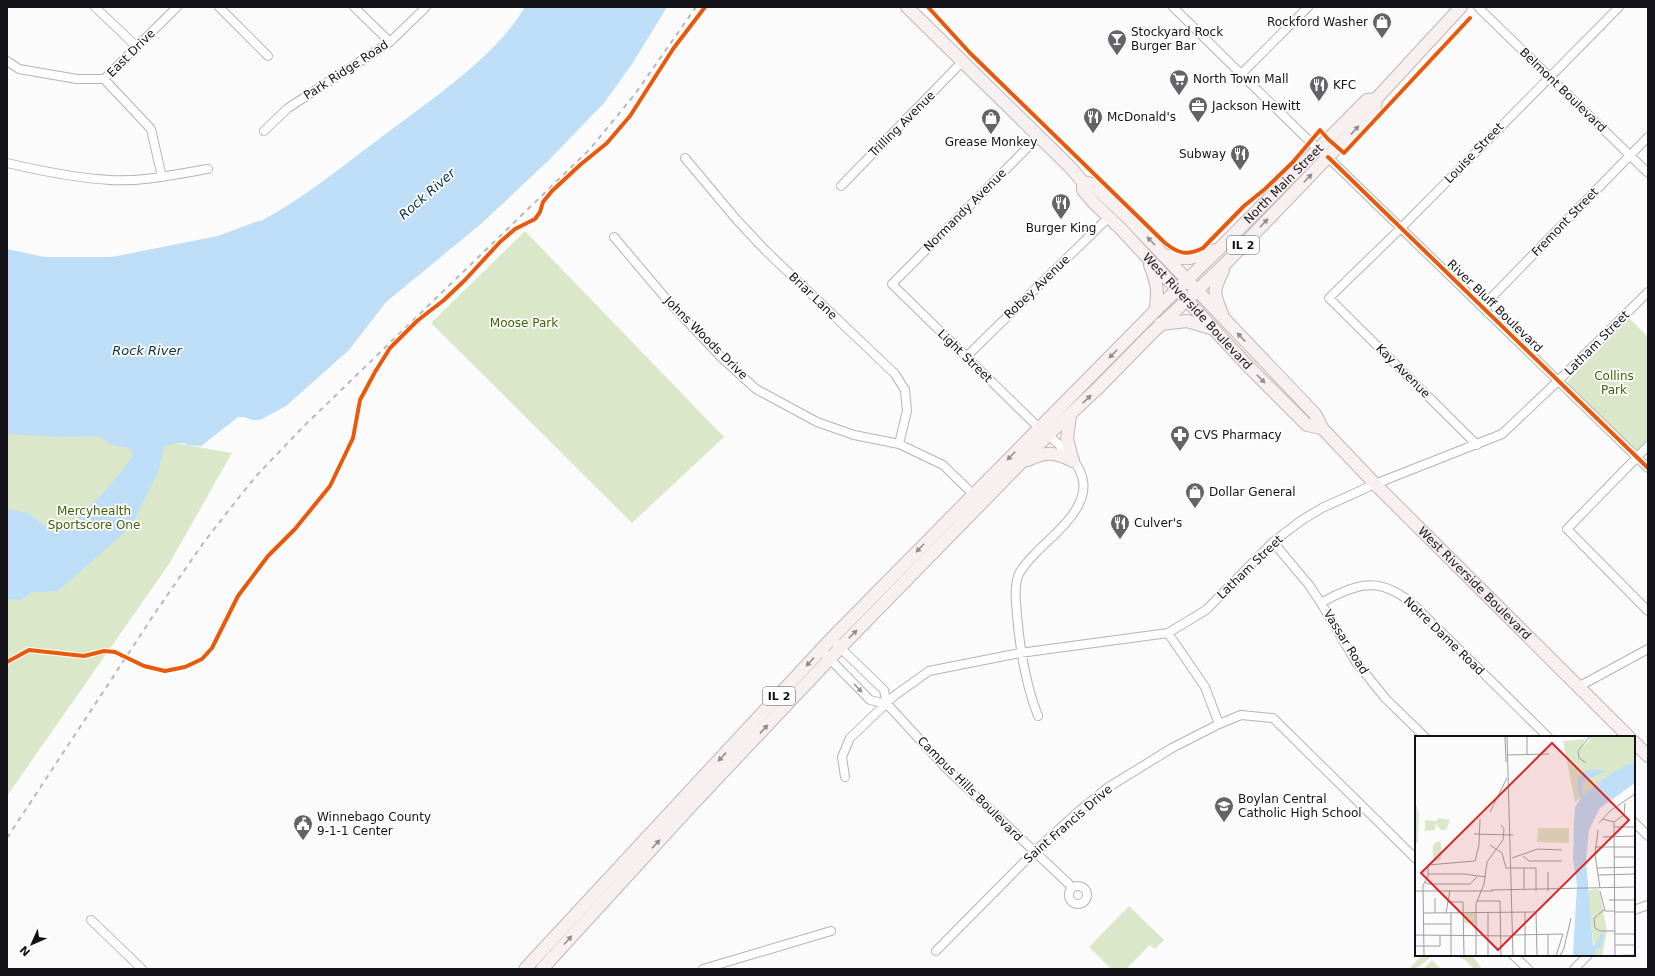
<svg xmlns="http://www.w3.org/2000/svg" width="1655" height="976" viewBox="0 0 1655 976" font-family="'DejaVu Sans',sans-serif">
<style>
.green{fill:#dae8c9}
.water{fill:#bddef6}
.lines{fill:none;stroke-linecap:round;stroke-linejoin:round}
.street-casing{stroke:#b4b3b7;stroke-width:10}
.primary-casing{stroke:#c2b5b7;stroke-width:14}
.street{stroke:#fefeff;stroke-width:8}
.primary{stroke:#f7eff0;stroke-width:12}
.rail{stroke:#b8b8b9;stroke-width:2;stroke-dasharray:5 5;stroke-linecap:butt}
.cycleway-casing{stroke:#fff;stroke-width:6}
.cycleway{stroke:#e8590c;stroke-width:4}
.oneway{fill:#908c8f}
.oneway2{fill:#949497}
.labels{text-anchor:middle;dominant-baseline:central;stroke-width:3.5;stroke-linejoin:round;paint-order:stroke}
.shield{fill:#fff;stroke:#5a595d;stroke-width:1}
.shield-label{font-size:11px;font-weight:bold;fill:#131218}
.poi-label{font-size:12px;fill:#131218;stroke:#fff;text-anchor:start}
.street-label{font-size:12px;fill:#131218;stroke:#fff}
.park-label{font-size:12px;fill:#426002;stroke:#fff}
.water-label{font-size:13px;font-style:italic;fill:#072d43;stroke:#fff}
.inset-road{fill:none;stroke:#9e9ea1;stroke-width:1}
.view{fill:#d62828;fill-opacity:0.15;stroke:#d62828;stroke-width:2}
.inset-edge{fill:none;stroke:#131218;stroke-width:2}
</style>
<rect width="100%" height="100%" fill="#fbfbfc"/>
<!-- green -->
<path class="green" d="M525,231L724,437L632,523L431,323Z
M1629,318L1648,337V444L1637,453L1567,385L1568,381Z
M7,413L232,453L169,564L7,796Z
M1129,906L1164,940L1155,949L1150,945L1128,967L1130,969H1111L1089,947Z
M1422,955H1436C1424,959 1422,969 1409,969Z
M1455,955H1472L1482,969H1474L1465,960Z
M1432,960L1441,969H1423Z"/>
<!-- water -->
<path class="water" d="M525,7H667L632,64L604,103L548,161L482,223L386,302L349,350L286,406L260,420H252L244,417H238L201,446L187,445L184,443H178L164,446L159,470L131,527L58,591L32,592L21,600L7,599V509L28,513L56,534C86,512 113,486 133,455L129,448L112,445L99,436L60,437L7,434V249L45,257H112L218,236L258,221H261C303,199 341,167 379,139C426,103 495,58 525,7Z"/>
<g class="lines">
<defs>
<path id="street" d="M95,7L137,47
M219,7L268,56
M354,7L390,42
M1173,7L1301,133L1338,167L1648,468
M1478,7L1648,173
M7,61L19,69L77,79H104L177,7
M1242,73L1308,7
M104,79L151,129L162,177
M264,131L288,108L390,42L426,7
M685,158L736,219L766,251L895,374L905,390L907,411L899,444
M7,163C41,171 75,178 110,180C143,182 177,174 208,169
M841,186L963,61
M614,237L668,301L721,357L756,389L817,422L854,435L899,444L943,465L977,498
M1482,307L1648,137
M966,357L1109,217
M1477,445L1329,298L1401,228L1619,7
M1648,446L1567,529L1648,611
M1273,542L1309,585L1321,603L1356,662L1386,699L1425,737
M1321,603C1359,581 1383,576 1417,608L1548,737
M1168,633L1205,687L1219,724
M831,639L884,690L887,704L945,767L1072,887
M821,650L870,700L887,704
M1578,687L1648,649
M1038,716C1025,683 1020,650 1017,615C1016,602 1014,589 1018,576C1022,566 1040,548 1048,541C1100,494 1093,469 1039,428L892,284L1039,136
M845,777L842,757L850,738L894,696L929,671L1020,653L1168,633L1206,610L1273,542L1302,520L1322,508L1375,484L1502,434L1558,381L1648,292
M1634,822L1648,836
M1069 895a9 9 0 1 1 18 0a9 9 0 1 1-18 0Z
M1634,910L1648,905
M91,920L142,969
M936,951L1034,852L1079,811L1107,788L1172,748L1219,724L1241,715L1273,718L1416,859
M1513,955L1528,969
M703,969L831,931
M1574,969L1588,955"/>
<g id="primary">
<path id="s1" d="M907,7L1070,167L1083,182V190L1093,202L1120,228L1247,365L1307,425L1322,428"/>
<path id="s2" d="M1083,182L1092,184L1130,220L1315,414L1322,428L1375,484L1629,737"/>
<path d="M1163,255C1172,257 1181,259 1190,258C1201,256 1205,250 1218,250"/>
<path d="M1150,265C1157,282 1159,293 1155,311"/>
<path d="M1222,314C1213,292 1213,291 1223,270"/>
<path d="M1160,324L1187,321L1210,328"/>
<path d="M1070,415L1067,439L1073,461"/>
<path d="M1028,460C1046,451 1055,452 1073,461"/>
<path d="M1634,742L1648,756"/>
<path id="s3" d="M525,969L831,639L1155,311L1218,250L1367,100L1376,99L1461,7"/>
<path d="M542,969L690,807L840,648L1048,435L1098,388L1151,334L1228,261L1375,108L1376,99"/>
</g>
</defs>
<!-- street casing -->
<use href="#street" class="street-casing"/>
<!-- primary casing -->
<use href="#primary" class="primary-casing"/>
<!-- street -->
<use href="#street" class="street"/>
<!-- primary -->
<use href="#primary" class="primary"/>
<!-- rail -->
<path class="rail" d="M7,838L157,610L204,542L240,496L257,475L303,427L590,149L635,94L696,7"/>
<defs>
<path id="cycleway" d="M928,7L970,53L1165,243C1179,254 1187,256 1203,248L1244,206L1265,189L1293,162L1320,130L1328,139L1344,153L1470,18
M1328,157L1648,468
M7,662L29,650L84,656L104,651L115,652L144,666L165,671L185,667L202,659L212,648L238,596L268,556L295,529L330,486L353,438L360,400L375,372L390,348L417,321L444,300L465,280L500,242L515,229L535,219L540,212L543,202L552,191L580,165L607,143L630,116L673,49L705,7"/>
</defs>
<!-- cycleway casing -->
<use href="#cycleway" class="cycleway-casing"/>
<!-- cycleway -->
<use href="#cycleway" class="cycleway"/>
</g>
<!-- one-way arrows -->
<defs><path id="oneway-solid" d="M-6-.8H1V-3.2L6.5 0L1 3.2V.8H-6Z"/></defs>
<g class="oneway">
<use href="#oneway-solid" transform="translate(1355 130) rotate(-47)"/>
<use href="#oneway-solid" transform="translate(1308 178) rotate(-46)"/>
<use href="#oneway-solid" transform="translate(1264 223) rotate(-46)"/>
<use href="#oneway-solid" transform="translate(1151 241) rotate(-134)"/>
<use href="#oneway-solid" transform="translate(1241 337) rotate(-133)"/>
<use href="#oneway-solid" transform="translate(1113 354) rotate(135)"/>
<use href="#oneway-solid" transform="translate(1261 379) rotate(45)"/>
<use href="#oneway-solid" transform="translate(1087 399) rotate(-43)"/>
<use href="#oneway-solid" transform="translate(1011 456) rotate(135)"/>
<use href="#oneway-solid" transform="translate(920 548) rotate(134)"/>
<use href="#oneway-solid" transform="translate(853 634) rotate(-45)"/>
<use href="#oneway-solid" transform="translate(810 662) rotate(133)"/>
<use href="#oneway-solid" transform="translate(764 729) rotate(-47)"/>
<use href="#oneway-solid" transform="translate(722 757) rotate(133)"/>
<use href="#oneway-solid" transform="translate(656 844) rotate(-47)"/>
<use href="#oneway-solid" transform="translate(568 940) rotate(-48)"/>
</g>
<use class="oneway2" href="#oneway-solid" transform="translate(858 688) rotate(46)"/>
<!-- icons -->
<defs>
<symbol id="shop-pin" viewBox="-11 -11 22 30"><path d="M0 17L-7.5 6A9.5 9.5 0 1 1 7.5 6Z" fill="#646468" stroke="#fff"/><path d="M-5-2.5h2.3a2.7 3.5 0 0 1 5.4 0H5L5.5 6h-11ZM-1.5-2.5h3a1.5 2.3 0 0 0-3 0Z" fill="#fff"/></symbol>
<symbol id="bar-pin" viewBox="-11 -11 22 30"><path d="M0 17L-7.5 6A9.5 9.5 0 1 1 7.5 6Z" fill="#646468" stroke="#fff"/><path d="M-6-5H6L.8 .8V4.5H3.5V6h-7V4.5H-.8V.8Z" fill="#fff"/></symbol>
<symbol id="supermarket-pin" viewBox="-11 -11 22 30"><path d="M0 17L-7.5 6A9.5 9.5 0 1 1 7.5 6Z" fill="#646468" stroke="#fff"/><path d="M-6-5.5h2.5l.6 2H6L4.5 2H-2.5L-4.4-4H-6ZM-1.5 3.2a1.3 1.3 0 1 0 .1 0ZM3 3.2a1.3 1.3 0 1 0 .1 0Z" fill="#fff"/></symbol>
<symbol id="restaurant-pin" viewBox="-11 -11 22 30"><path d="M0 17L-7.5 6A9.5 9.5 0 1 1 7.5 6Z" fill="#646468" stroke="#fff"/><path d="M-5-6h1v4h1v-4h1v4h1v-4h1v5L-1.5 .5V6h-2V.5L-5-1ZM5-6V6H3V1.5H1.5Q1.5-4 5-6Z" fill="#fff"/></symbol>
<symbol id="office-pin" viewBox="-11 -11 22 30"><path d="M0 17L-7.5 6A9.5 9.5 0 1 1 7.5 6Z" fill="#646468" stroke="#fff"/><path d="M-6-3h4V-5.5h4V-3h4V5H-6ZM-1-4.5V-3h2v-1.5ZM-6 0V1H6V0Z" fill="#fff"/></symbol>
<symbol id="pharmacy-pin" viewBox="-11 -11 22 30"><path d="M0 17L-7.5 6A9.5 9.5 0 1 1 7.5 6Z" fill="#646468" stroke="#fff"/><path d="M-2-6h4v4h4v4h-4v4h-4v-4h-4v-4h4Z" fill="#fff"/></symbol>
<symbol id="school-pin" viewBox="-11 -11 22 30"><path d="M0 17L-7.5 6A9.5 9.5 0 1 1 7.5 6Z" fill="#646468" stroke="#fff"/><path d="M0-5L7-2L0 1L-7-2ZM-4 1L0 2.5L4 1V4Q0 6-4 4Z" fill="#fff"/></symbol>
<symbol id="civic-pin" viewBox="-11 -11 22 30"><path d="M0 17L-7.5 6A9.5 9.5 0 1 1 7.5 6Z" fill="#646468" stroke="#fff"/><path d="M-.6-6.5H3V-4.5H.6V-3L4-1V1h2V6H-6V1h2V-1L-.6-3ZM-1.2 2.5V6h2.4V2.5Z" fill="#fff"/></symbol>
</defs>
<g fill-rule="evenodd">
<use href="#shop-pin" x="1371" y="11" width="22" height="30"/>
<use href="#bar-pin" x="1106" y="28" width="22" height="30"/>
<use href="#supermarket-pin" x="1168" y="68" width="22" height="30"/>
<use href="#restaurant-pin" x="1308" y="74" width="22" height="30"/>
<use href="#office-pin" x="1187" y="95" width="22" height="30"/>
<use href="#restaurant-pin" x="1082" y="106" width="22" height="30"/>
<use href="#shop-pin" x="980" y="107" width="22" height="30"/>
<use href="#restaurant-pin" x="1229" y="143" width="22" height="30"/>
<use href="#restaurant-pin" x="1050" y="192" width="22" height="30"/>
<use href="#pharmacy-pin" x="1169" y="424" width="22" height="30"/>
<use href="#shop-pin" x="1184" y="481" width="22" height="30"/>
<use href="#restaurant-pin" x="1109" y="512" width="22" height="30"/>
<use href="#school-pin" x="1213" y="795" width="22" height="30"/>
<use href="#civic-pin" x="292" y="813" width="22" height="30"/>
</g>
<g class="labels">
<!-- shield labels -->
<g class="shield">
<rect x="1227" y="236" width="32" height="18" rx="3"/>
<rect x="763" y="687" width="32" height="18" rx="3"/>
</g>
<g class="shield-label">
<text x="1243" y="245">IL 2</text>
<text x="779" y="696">IL 2</text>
</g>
<!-- poi labels -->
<g class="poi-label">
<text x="1368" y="22" text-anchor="end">Rockford Washer</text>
<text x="1131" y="32">Stockyard Rock<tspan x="1131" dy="14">Burger Bar</tspan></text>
<text x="1193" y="79">North Town Mall</text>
<text x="1333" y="85">KFC</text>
<text x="1212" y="106">Jackson Hewitt</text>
<text x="1107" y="117">McDonald's</text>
<text x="991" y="142" text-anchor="middle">Grease Monkey</text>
<text x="1226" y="154" text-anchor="end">Subway</text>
<text x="1061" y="228" text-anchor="middle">Burger King</text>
<text x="1194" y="435">CVS Pharmacy</text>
<text x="1209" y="492">Dollar General</text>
<text x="1134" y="523">Culver's</text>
<text x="1238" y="799">Boylan Central<tspan x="1238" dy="14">Catholic High School</tspan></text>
<text x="317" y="817">Winnebago County<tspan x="317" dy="14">9-1-1 Center</tspan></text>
</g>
<!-- street labels -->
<g class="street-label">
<text transform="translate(131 53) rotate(-45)">East Drive</text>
<text transform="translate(346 70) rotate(-33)">Park Ridge Road</text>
<text transform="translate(1563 90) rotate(44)">Belmont Boulevard</text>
<text transform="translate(902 124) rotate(-45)">Trilling Avenue</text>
<text transform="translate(1474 153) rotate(-46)">Louise Street</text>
<text stroke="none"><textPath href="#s3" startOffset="1092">North Main Street</textPath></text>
<text transform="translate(965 210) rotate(-45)">Normandy Avenue</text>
<text transform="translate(1565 222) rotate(-46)">Fremont Street</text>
<text transform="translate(1037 287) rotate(-44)">Robey Avenue</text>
<text transform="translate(813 296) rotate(44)">Briar Lane</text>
<text transform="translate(1495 306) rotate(44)">River Bluff Boulevard</text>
<text stroke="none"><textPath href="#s1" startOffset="423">West Riverside Boulevard</textPath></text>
<text transform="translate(706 338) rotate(45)">Johns Woods Drive</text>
<text transform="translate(1597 343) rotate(-45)">Latham Street</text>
<text transform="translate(965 356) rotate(44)">Light Street</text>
<text transform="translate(1403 371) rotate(45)">Kay Avenue</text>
<text transform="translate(1250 567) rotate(-44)">Latham Street</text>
<text stroke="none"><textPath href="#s2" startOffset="563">West Riverside Boulevard</textPath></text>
<text transform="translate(1444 636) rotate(44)">Notre Dame Road</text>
<text transform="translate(1346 642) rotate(58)">Vassar Road</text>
<text transform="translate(970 789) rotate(45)">Campus Hills Boulevard</text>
<text transform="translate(1068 824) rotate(-41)">Saint Francis Drive</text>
</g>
<!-- park labels -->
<g class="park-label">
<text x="524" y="323">Moose Park</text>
<text x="1614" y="376">Collins<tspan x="1614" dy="14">Park</tspan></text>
<text x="94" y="511">Mercyhealth<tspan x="94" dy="14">Sportscore One</tspan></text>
</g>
<!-- water labels -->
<g class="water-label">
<text transform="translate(427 194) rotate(-41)">Rock River</text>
<text x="147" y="350">Rock River</text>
</g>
</g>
<!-- overview -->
<g transform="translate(1415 736)">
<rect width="220" height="220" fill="#fbfbfc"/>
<path d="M175,0H220V24L160,66L148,5L170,3L166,12L174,5ZM0,64L4,78L3,106L0,108ZM24,82L35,84L31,94H26L21,88L20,94L10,95V84L21,85ZM123,92H154V107L122,106ZM23,105L26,107V123L22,125L18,122V109ZM184,153L192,195L187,220H180L173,158L174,154ZM49,177H60V187H49Z" fill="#dae8c9"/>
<path d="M220,25V47L185,72L174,94L171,123L178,210H180L186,197L189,198L188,205L185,212L180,213V220H158L162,149L158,123L159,84L160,71L166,62L162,53L163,42L167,36L177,33L192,35L167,46L168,59L198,36Z" fill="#bddef6"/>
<path class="inset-road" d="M90,0L91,26M92,0L98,220M112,0V19M93,19L134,18M171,27L164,22L163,15L175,0M75,76L92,42M187,83L199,86M184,87L195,75L220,58M199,91H220M183,94L180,118L185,152M59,98L98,99M188,101L220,100M75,109L87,117L91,132H121V155M180,111H220M108,120L114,125H147M199,121H220M97,122L123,113L147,114M182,132L220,131M133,136V155M13,138H49L71,141M183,139L220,138M9,146L14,148H55L62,141M76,154L220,151M109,154V132M0,155H78M185,155L190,175H200M20,162V177M194,164H220M62,165H85L86,220M32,166H48L49,220M190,173L179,182L180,192L185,195H200M200,176H220M9,177L121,176L122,220M31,177L35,154M36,177V220M73,177V220M8,188H36M200,198H220M0,199L98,200M98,199L148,198L141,220H136M200,209H220M0,210H25V200M9,220L8,149L13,141V129L60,125L64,109L65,83M61,220V168L69,148L72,126L88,104L89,93L86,89M110,220V176M133,220V198M145,220L149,212L156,182M188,220L220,219M200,220L199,86L209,79L210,67"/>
<path class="view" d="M137,7L214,84L83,214L6,137Z"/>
<rect width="220" height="220" class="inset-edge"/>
</g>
<!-- border -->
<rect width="1655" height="976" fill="none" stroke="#131218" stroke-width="16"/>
<!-- north arrow -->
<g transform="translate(32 944) rotate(225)" stroke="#ffffff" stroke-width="3" paint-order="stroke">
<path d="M0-3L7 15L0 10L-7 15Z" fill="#131218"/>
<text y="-6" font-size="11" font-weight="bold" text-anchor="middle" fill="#131218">N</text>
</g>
</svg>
